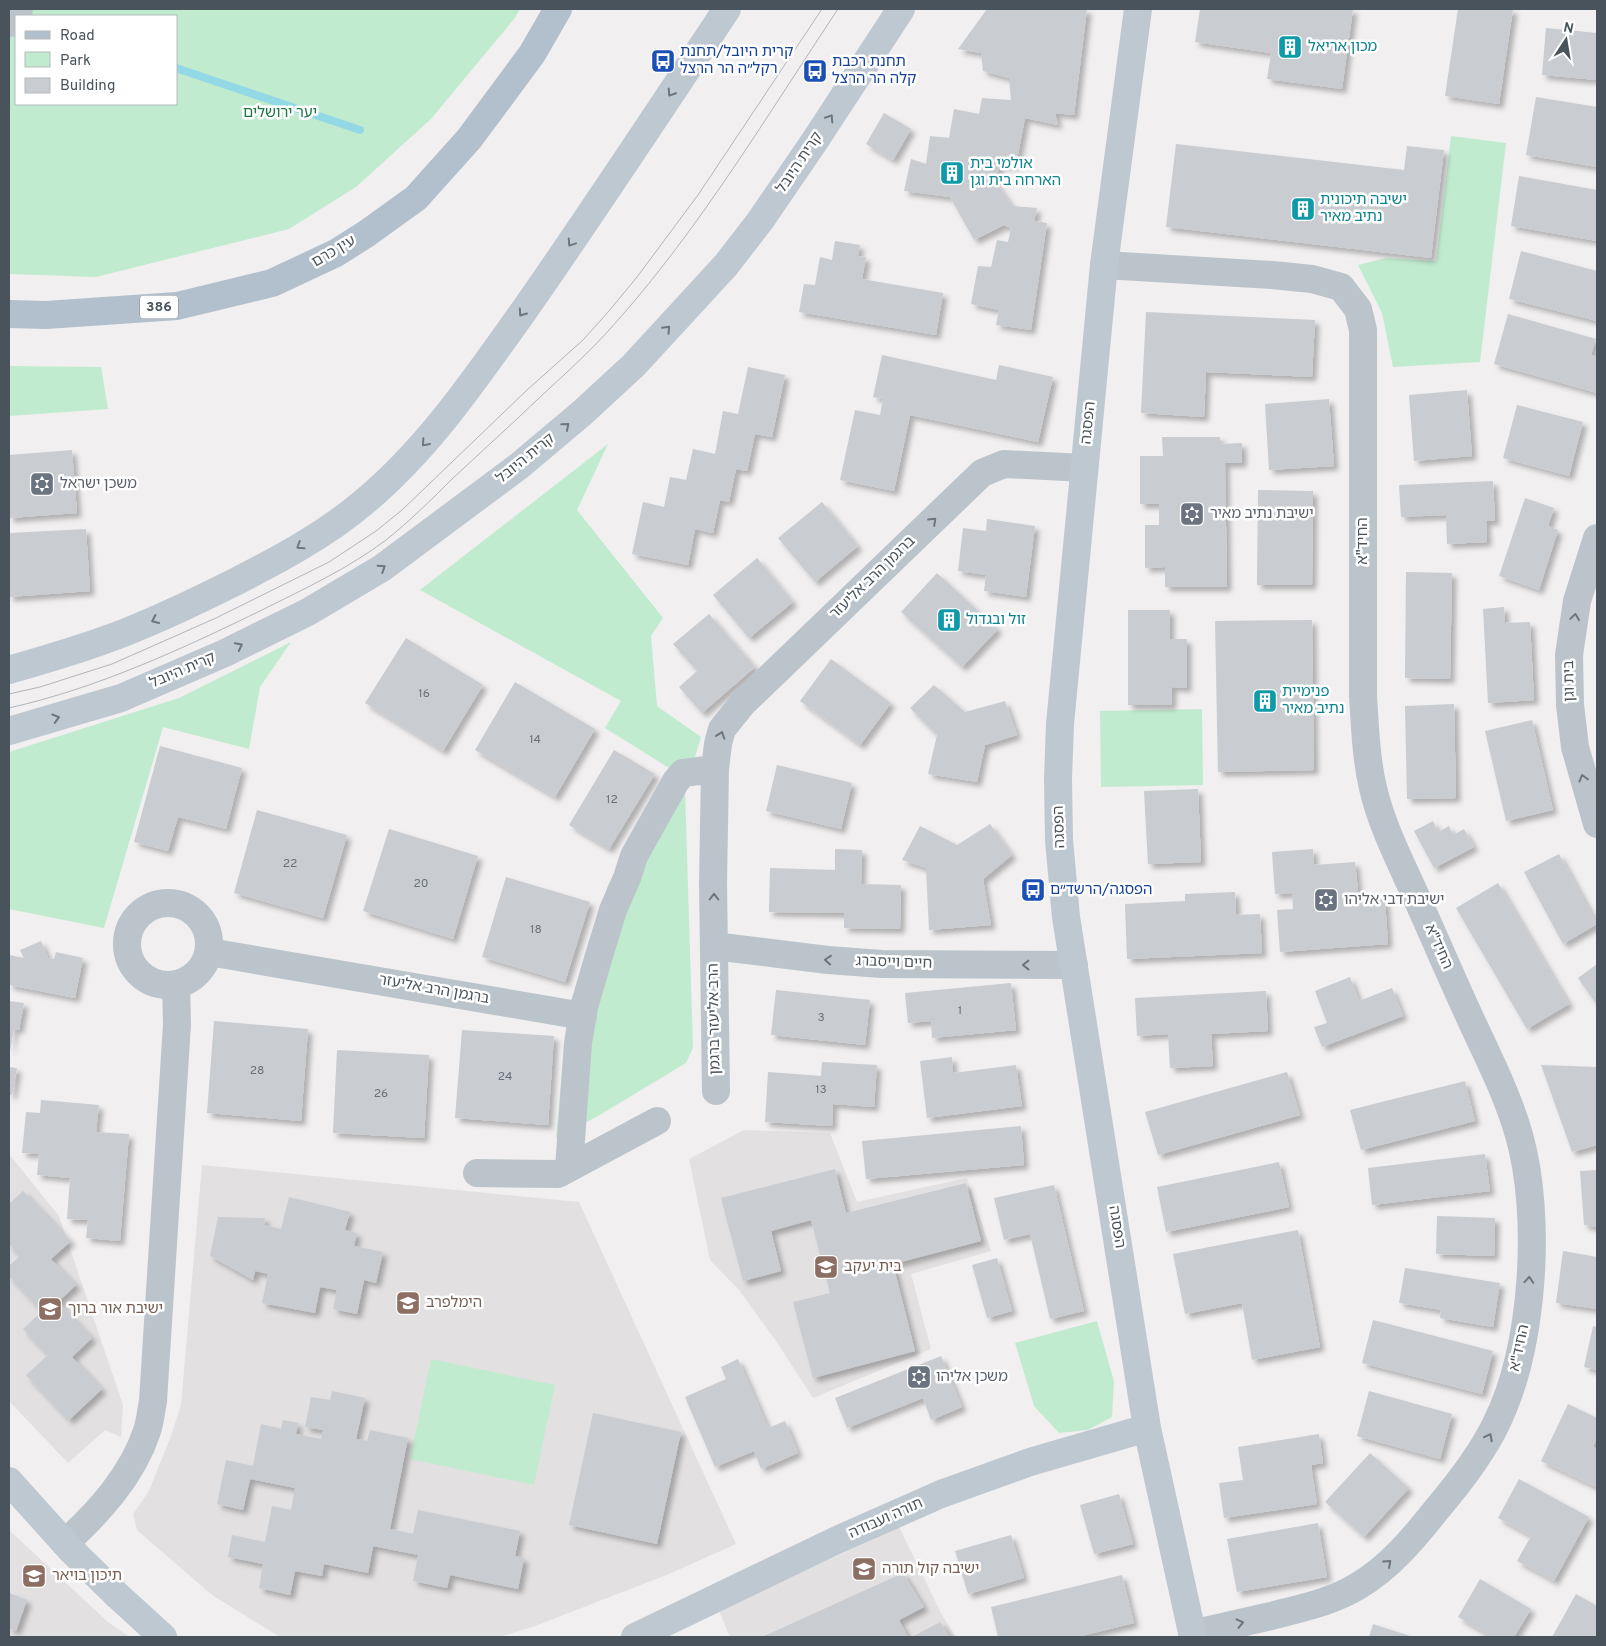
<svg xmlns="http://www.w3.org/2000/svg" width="1606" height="1646" viewBox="0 0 1606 1646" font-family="Overpass,'Noto Sans Hebrew',sans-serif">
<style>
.education{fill:#e2e0e0}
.green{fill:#c1ebcf;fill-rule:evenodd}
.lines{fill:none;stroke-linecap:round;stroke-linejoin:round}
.stream{stroke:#92d8e5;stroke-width:8}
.building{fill:#c9ccd1;filter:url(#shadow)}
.street{stroke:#bcc4cb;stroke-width:28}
.secondary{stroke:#bec8d1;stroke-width:28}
.primary{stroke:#b1c0cc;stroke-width:28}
.tram{stroke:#b2b5b9;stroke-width:1}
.oneway{stroke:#6c767e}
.oneway2{stroke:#6c757d}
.labels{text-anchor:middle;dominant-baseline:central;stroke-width:5;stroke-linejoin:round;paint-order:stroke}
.number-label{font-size:12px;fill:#697178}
.shield{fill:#fff;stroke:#80878c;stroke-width:1}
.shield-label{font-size:14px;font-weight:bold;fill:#49535b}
.culture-label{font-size:15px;fill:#0d838f;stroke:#fff;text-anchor:start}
.transit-label{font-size:15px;fill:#164399;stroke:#fff;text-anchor:start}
.park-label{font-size:15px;fill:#1f7746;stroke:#fff}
.street-label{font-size:15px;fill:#49535b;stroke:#fff}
.worship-label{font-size:15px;fill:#5b616d;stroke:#fff;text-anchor:start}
.education-label{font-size:15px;fill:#785e54;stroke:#fff;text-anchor:start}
</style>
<defs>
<filter id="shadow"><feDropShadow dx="4.5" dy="4.5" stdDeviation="2.5" flood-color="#0004"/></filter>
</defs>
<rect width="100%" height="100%" fill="#f1efef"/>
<!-- education -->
<path class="education" d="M744,1130L830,1133L857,1202L967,1178L991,1251L911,1274L931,1349L813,1398L776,1341L739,1290L710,1260L689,1159Z
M9,1154L59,1216L123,1405L121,1437L105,1430L68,1463L9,1401Z
M202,1165L579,1202L736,1544L669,1574L535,1626L500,1637H280L212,1595L137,1530L133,1514L149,1491L171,1436L181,1405Z
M899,1527L942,1615L956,1637H730L719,1611Z
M9,1530L109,1623L130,1637H9Z"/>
<!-- green -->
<path class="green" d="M9,9H520L514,19L431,119L356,187L289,229L96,277L9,274ZM16,16H176V104H16Z
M1451,136L1506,143L1480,362L1393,367L1382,313L1358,265L1386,258L1436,261Z
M9,366L101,367L108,409L9,416Z
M608,444L577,510L663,618L651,636L657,706L701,737L685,790L693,1048L686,1063L598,1116L556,1138L564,1047L581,969L608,885L669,768L605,728L621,701L420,590Z
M291,642L260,687L249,749L163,727L104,928L9,909V752L179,698Z
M1202,709L1203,785L1101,787L1100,711Z
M1097,1321L1114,1382L1112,1417L1088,1430L1059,1433L1034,1406L1015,1343Z
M431,1359L555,1385L534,1485L410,1459Z"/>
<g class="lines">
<!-- stream -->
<path class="stream" d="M176,68L360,130"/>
</g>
<!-- building -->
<path class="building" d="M987,9H1087L1074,115L1055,113L1058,125L1025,118L1016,165H1000L995,181L1012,206L1037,208L1034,221L1047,223L1031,330L996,325L999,310L971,304L978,266L991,267L997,240L1008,242L1011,228L1004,225L974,240L950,197L904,191L911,159L926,164L930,136L949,138L954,109L979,114L982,98L1011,100L1009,78L983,71L981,53L958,49Z
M1200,9H1353L1342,89L1267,79L1271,53L1195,42Z
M1458,9H1513L1499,104L1445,96Z
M1546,28L1597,33V80L1542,75Z
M1536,97L1597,107V167L1526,155Z
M884,113L911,129L893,160L866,144Z
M1176,144L1404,170L1407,146L1444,150L1431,258L1166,227Z
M1519,176L1597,190V241L1511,226Z
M835,241L860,245L858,256L866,257L862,279L943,293L936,335L799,312L804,284L815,285L820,257L832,260Z
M1521,251L1597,271V321L1509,299Z
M1146,312L1315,320L1312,377L1206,372L1204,417L1141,413Z
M1508,314L1596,339L1591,355L1597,357V393L1494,364Z
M882,355L996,380L999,365L1053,377L1038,442L910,415L894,491L840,480L855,410L880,415L883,399L873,397Z
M748,367L785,375L772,437L755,434L747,471L736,469L729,502L720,500L713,533L695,529L688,565L632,554L643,502L664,507L670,477L686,480L693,449L715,454L723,411L738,414Z
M1467,390L1472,456L1414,461L1409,395Z
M1329,399L1334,466L1269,470L1265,404Z
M1517,405L1583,422L1569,476L1503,458Z
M1162,437H1220V444L1242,443V463H1225L1227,587H1165V567L1145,568V525H1159V504H1140V456H1163Z
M72,450L77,513L9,518V455Z
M1493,481L1495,521H1486L1487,542L1447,544L1446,515L1401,517L1399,485Z
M1258,490L1313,491L1312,585H1257Z
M1525,498L1554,508L1548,526L1558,530L1539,590L1499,576Z
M822,502L858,546L815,582L778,538Z
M987,519L1035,526L1026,597L984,591L986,575L958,571L963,528L986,531Z
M86,529L90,591L9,597V533Z
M757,558L793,602L749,638L713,595Z
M1406,572L1452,573L1450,679L1405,678Z
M937,573L998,629L962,667L901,612Z
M1504,607L1505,623L1530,622L1534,700L1488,703L1483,609Z
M1128,610H1170V639H1187V688L1172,687V705H1128Z
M709,614L755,667L702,713L679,687L697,671L673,644Z
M1312,620L1314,770L1218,772L1215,621Z
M406,638L483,685L443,751L365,703Z
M831,659L891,703L860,745L800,701Z
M515,682L595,729L555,797L475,750Z
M934,685L965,712L1005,701L1017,735L985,745L977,782L928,774L937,735L910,708Z
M1454,704L1456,798L1407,799L1405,706Z
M1532,720L1553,810L1506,821L1485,731Z
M160,746L242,768L226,829L178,817L168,851L134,842Z
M614,750L655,774L609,849L569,825Z
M777,765L852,783L841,829L766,811Z
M1198,789L1201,862L1148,864L1144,791Z
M257,810L347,835L323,918L234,893Z
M1433,821L1438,832L1449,826L1453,835L1464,829L1474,847L1434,868L1414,831Z
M990,824L1012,855L983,879L991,925L929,930L926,868L902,860L920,826L957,845Z
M389,829L478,856L453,939L363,911Z
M835,849L862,850L861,884L901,885L900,929L844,928V913L769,912L770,868L835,870Z
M1313,849L1314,865L1355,862L1359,901L1385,899L1388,944L1280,952L1277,910L1293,909L1292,893L1275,894L1272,852Z
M1559,854L1597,924L1563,944L1524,872Z
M506,877L590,902L565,982L482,957Z
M1498,883L1569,1004L1527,1029L1456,908Z
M1235,892L1236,915L1260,914L1262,953L1127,959L1125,904L1185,901V894Z
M41,941L48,958L54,959L56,952L83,958L75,998L9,985V955L24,958L20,950Z
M1597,964V1005L1578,978Z
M1350,977L1359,1001L1392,988L1403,1016L1322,1047L1314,1027L1327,1023L1315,991Z
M1011,983L1016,1030L932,1038L931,1021L908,1023L905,993Z
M776,990L870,1000L865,1045L771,1035Z
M1266,991L1268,1031L1211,1034L1213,1066L1170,1068L1168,1034L1137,1036L1135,998Z
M9,1001L24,1003L19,1030L14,1028L10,1052Z
M214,1021L308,1029L301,1121L207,1113Z
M462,1030L554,1036L548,1125L455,1118Z
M337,1050L429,1055L424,1138L333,1133Z
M952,1057L953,1073L1016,1065L1022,1106L927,1118L920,1061Z
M822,1062L877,1065L874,1107L833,1104L832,1126L765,1122L768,1072L821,1076Z
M1541,1065L1597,1067V1145L1572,1152Z
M9,1067L17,1068L12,1095H9Z
M1287,1072L1300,1115L1158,1155L1145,1112Z
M1465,1081L1475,1121L1361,1150L1350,1110Z
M41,1100L99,1105L96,1132L129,1134L120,1241L86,1238L88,1220L67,1219L70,1178L37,1175L39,1154L22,1153L26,1112L40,1113Z
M1021,1126L1024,1165L866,1179L862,1141Z
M1485,1154L1490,1191L1372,1205L1368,1168Z
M1279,1162L1289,1207L1166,1232L1157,1187Z
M835,1169L846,1213L966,1183L981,1241L893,1264L915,1351L813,1378L793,1302L830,1293L811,1220L771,1231L781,1271L743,1281L721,1198Z
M1597,1170V1227L1584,1225L1580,1171Z
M1054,1185L1084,1311L1050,1319L1030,1234L1004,1240L994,1198Z
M23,1191L71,1241L51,1259L76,1285L58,1302L92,1338L72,1357L102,1389L69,1420L26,1375L48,1355L23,1329L42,1311L9,1276V1266L20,1256L9,1244V1204Z
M289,1197L350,1212L345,1230L357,1233L354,1246L383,1252L376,1283L364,1280L357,1314L333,1309L337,1290L320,1287L315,1313L262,1303L268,1274L255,1271L253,1280L210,1256L218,1217L265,1218L264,1225L281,1229Z
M1437,1216L1495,1218L1494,1256L1436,1254Z
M1298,1230L1320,1347L1252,1360L1242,1303L1185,1314L1173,1254Z
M1563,1251L1597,1257V1309L1556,1303Z
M997,1258L1012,1311L987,1318L972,1265Z
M1405,1268L1500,1283L1493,1327L1440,1318L1441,1310L1399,1303Z
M1373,1320L1493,1351L1482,1394L1362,1363Z
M1593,1326L1597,1327V1370L1584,1367Z
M941,1356L962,1407L931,1420L923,1398L847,1428L835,1398Z
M738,1359L768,1428L785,1421L798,1453L761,1469L754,1451L715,1467L685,1397L726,1379L721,1367Z
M332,1391L365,1398L356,1439L367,1441L370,1430L408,1438L390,1529L413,1534L418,1510L520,1531L515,1556L524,1558L518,1589L450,1575L447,1588L413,1581L418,1555L373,1546L368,1573L324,1564L322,1576L295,1571L290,1595L259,1588L263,1564L228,1557L232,1535L265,1542L272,1506L291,1510L295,1488L250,1479L243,1510L217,1504L226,1460L253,1466L261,1424L281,1429L283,1420L298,1423L296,1434L321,1439L323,1430L305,1427L311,1397L330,1400Z
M1369,1391L1452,1414L1440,1459L1357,1436Z
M1568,1404L1597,1418V1437L1593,1447L1597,1449V1484L1596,1487L1541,1461Z
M593,1413L681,1432L657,1544L569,1525Z
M1319,1434L1323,1463L1311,1465L1317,1504L1224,1518L1219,1483L1243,1480L1238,1447Z
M1370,1453L1409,1488L1364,1537L1325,1502Z
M1519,1479L1589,1517L1554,1581L1517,1561L1531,1536L1498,1518Z
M1119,1494L1133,1544L1094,1554L1080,1505Z
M1318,1523L1327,1577L1237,1592L1227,1539Z
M1011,1535L1024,1578L968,1594L955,1551Z
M903,1573L924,1607L899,1620L908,1637H762Z
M1122,1575L1134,1623L1077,1637H998L991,1607Z
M1480,1579L1531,1609L1514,1637H1492L1458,1617Z
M9,1593L27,1600L16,1631L9,1628Z
M1576,1594L1597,1606V1637H1552Z
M940,1622L950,1637H912Z
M1373,1624L1413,1637H1369Z"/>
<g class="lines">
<!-- street -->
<path class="street" d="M9,23L19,9
M1104,265L1272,275L1312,279L1341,287L1358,309L1363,330V696C1365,727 1366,758 1373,788C1381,823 1398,857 1413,890C1433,934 1452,979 1472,1022C1489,1059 1508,1096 1519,1135C1542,1216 1534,1347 1496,1424C1481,1455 1459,1483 1437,1509C1414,1538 1390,1567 1358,1586C1332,1602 1301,1608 1271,1616C1245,1622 1219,1628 1192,1634
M1597,538L1577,601L1569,655L1570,705L1575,747L1597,824
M127 944a41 41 0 1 1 82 0a41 41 0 1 1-82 0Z
M714,946L828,960L882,964L1074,965
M209,952L583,1016
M716,1091L713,883L715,769L718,744L722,729L743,703L982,473L1004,464L1084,468
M569,1168L578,1043L584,1007L598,959L613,910L627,878L634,856L676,781L683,773L715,769
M477,1173L558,1174L657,1121
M65,1543C99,1512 132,1476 147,1431C150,1422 151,1411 153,1401L177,1024L176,984"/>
<!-- secondary -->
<path class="secondary" d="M1138,9L1104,265L1060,724L1058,779L1059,840L1066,917L1147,1428L1193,1637
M9,670C53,657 102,643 143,625C174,612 205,597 235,582C280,559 325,535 364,502C428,449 475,379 523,312C593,212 660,110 727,9
M9,731L121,698L225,653L308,612L382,568L519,466L582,413L634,365L726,265L760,221L814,142L901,9
M9,1481L71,1550L118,1596L163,1637
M635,1637L837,1540L941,1494L1030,1462L1147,1428"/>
<!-- primary -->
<path class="primary" d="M9,314L46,315L177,306L272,283L336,253L366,234L416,198L469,139L532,54L558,9"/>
<!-- tram -->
<path class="tram" d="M9,694L40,687L112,664L216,618L329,562L376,531L402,510L527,390L583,340L609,311L637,277L698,195L822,9
M9,708C98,688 182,649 264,609C306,588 349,568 386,540C410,521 431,500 452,479C474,459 496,438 518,418C552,385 587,356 618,320C702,225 768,114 838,9"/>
</g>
<!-- one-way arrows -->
<defs><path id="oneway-chevron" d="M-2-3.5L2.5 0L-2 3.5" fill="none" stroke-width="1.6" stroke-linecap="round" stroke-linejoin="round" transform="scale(1.25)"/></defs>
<g class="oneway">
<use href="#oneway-chevron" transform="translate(671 93) rotate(123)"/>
<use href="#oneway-chevron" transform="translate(830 118) rotate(-57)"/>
<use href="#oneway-chevron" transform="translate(571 243) rotate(124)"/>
<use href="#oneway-chevron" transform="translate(522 313) rotate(125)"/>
<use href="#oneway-chevron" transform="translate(667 329) rotate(-47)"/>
<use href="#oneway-chevron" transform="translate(566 426) rotate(-40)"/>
<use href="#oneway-chevron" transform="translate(425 443) rotate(131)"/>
<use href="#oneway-chevron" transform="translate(300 546) rotate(147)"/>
<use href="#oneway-chevron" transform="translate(382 568) rotate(-33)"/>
<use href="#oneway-chevron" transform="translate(155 620) rotate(155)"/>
<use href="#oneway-chevron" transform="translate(239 646) rotate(-27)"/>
<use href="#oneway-chevron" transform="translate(56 718) rotate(-16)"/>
</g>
<g class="oneway2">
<use href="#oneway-chevron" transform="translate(933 521) rotate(-44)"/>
<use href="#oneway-chevron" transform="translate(1575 617) rotate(-82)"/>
<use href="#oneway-chevron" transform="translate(721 735) rotate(-71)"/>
<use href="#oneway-chevron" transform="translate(1583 778) rotate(-105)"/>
<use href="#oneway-chevron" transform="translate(714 897) rotate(-90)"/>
<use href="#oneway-chevron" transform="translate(828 960) rotate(-175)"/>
<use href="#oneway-chevron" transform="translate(1026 965) rotate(-180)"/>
<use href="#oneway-chevron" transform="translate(1529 1280) rotate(-86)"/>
<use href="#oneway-chevron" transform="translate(1489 1437) rotate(-62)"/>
<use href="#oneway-chevron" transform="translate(1388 1563) rotate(-42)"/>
<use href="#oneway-chevron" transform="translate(1240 1623) rotate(-13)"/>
</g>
<!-- icons -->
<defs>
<symbol id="building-square" viewBox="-11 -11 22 22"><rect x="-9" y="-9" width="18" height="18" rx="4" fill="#0f9aa8" stroke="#fff"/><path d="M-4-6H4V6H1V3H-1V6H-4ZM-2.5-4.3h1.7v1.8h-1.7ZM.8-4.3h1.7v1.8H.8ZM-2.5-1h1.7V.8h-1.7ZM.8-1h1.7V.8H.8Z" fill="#fff"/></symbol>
<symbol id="bus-square" viewBox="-11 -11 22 22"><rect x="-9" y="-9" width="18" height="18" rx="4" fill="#1a4fb4" stroke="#fff"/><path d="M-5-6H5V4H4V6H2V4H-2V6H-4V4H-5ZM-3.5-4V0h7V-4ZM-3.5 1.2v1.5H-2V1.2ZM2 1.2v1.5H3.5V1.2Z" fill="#fff"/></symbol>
<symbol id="synagogue-square" viewBox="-11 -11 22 22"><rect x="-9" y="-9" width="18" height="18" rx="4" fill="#6b7280" stroke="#fff"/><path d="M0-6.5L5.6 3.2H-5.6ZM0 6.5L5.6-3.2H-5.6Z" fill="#fff"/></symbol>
<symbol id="school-square" viewBox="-11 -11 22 22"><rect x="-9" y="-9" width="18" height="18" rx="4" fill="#8d6e63" stroke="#fff"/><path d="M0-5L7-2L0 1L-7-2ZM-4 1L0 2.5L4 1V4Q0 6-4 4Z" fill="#fff"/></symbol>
</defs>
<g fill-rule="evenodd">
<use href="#building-square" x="1276" y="33" width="28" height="28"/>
<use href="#bus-square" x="649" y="47" width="28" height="28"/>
<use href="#bus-square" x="801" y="57" width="28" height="28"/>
<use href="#building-square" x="938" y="159" width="28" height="28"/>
<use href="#building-square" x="1289" y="195" width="28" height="28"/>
<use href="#synagogue-square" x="28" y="470" width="28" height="28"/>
<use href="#synagogue-square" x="1178" y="500" width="28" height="28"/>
<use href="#building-square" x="935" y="606" width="28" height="28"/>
<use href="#building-square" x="1251" y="687" width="28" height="28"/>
<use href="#bus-square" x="1019" y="876" width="28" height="28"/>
<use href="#synagogue-square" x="1312" y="886" width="28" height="28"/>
<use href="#school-square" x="812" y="1253" width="28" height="28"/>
<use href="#school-square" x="394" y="1289" width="28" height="28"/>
<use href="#school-square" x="36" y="1295" width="28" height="28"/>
<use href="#synagogue-square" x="905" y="1363" width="28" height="28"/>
<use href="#school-square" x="850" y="1555" width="28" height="28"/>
<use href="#school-square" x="20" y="1562" width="28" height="28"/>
</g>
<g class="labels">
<!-- number labels -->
<g class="number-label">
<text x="424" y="694">16</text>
<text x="535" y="740">14</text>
<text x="612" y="800">12</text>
<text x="290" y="864">22</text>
<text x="421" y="884">20</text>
<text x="536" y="930">18</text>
<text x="960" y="1011">1</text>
<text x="821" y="1018">3</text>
<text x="257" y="1071">28</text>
<text x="505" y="1077">24</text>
<text x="821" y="1090">13</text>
<text x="381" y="1094">26</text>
</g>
<!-- shield labels -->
<rect class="shield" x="140" y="295.5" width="38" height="23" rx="4"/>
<g class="shield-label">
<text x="159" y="307">386</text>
</g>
<!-- culture labels -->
<g class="culture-label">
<text x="1308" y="47">מכון אריאל</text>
<text x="970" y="164">אולמי בית<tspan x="970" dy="17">הארחה בית וגן</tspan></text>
<text x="1320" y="200">ישיבה תיכונית<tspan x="1320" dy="17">נתיב מאיר</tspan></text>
<text x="966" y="620">זול ובגדול</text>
<text x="1282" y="692">פנימיית<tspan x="1282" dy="17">נתיב מאיר</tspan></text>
</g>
<!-- transit labels -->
<g class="transit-label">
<text x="680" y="52">קרית היובל/תחנת<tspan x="680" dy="17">רקל״ה הר הרצל</tspan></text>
<text x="832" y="62">תחנת רכבת<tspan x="832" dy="17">קלה הר הרצל</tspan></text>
<text x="1050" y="890">הפסגה/הרשד״ם</text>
</g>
<!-- park labels -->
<g class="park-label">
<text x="280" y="113">יער ירושלים</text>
</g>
<!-- street labels -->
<g class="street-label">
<text transform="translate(800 163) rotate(-56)">קרית היובל</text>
<text transform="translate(334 252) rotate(-30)">עין כרם</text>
<text transform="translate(1089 423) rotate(-84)">הפסגה</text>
<text transform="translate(526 459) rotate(-39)">קרית היובל</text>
<text transform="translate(1363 541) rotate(-90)">החיד"א</text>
<text transform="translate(873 578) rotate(-44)">ברגמן הרב אליעזר</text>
<text transform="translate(183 671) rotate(-23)">קרית היובל</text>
<text transform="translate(1570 681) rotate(-91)">בית וגן</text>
<text transform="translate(1060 827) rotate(-92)">הפסגה</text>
<text transform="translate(1438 947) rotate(66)">החיד"א</text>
<text transform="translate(894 963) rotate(2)">חיים וייסברג</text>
<text transform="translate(434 990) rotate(10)">ברגמן הרב אליעזר</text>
<text transform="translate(715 1019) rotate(-91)">הרב אליעזר ברגמן</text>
<text transform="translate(1116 1227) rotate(81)">הפסגה</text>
<text transform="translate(1520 1348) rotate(-78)">החיד"א</text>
<text transform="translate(886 1519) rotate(-24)">תורה ועבודה</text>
</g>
<!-- worship labels -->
<g class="worship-label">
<text x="60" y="484">משכן ישראל</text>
<text x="1210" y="514">ישיבת נתיב מאיר</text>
<text x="1344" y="900">ישיבת דבי אליהו</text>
<text x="936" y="1377">משכן אליהו</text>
</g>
<!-- education labels -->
<g class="education-label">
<text x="844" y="1267">בית יעקב</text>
<text x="426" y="1303">הימלפרב</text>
<text x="68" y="1309">ישיבת אור ברוך</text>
<text x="882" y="1569">ישיבה קול תורה</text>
<text x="52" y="1576">תיכון בויאר</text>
</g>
</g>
<!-- border -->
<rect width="1606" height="1646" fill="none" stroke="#49535b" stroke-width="20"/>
<!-- legend -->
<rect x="15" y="15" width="162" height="90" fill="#ffffff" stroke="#b6babd"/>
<rect x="25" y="31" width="25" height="8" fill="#b1c0cc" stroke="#b6babd"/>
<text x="60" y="40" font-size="15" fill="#49535b">Road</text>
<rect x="25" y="52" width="25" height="15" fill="#c1ebcf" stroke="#b6babd"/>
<text x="60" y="65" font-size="15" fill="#49535b">Park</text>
<rect x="25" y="78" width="25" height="15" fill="#c9ccd1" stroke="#b6babd"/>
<text x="60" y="90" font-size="15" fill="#49535b">Building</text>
<!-- north arrow -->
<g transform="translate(1566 40) rotate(12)" stroke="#ffffff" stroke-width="4" paint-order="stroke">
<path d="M0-4L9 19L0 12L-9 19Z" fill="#49535b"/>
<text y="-8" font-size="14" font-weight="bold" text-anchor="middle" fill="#49535b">N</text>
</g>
</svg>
